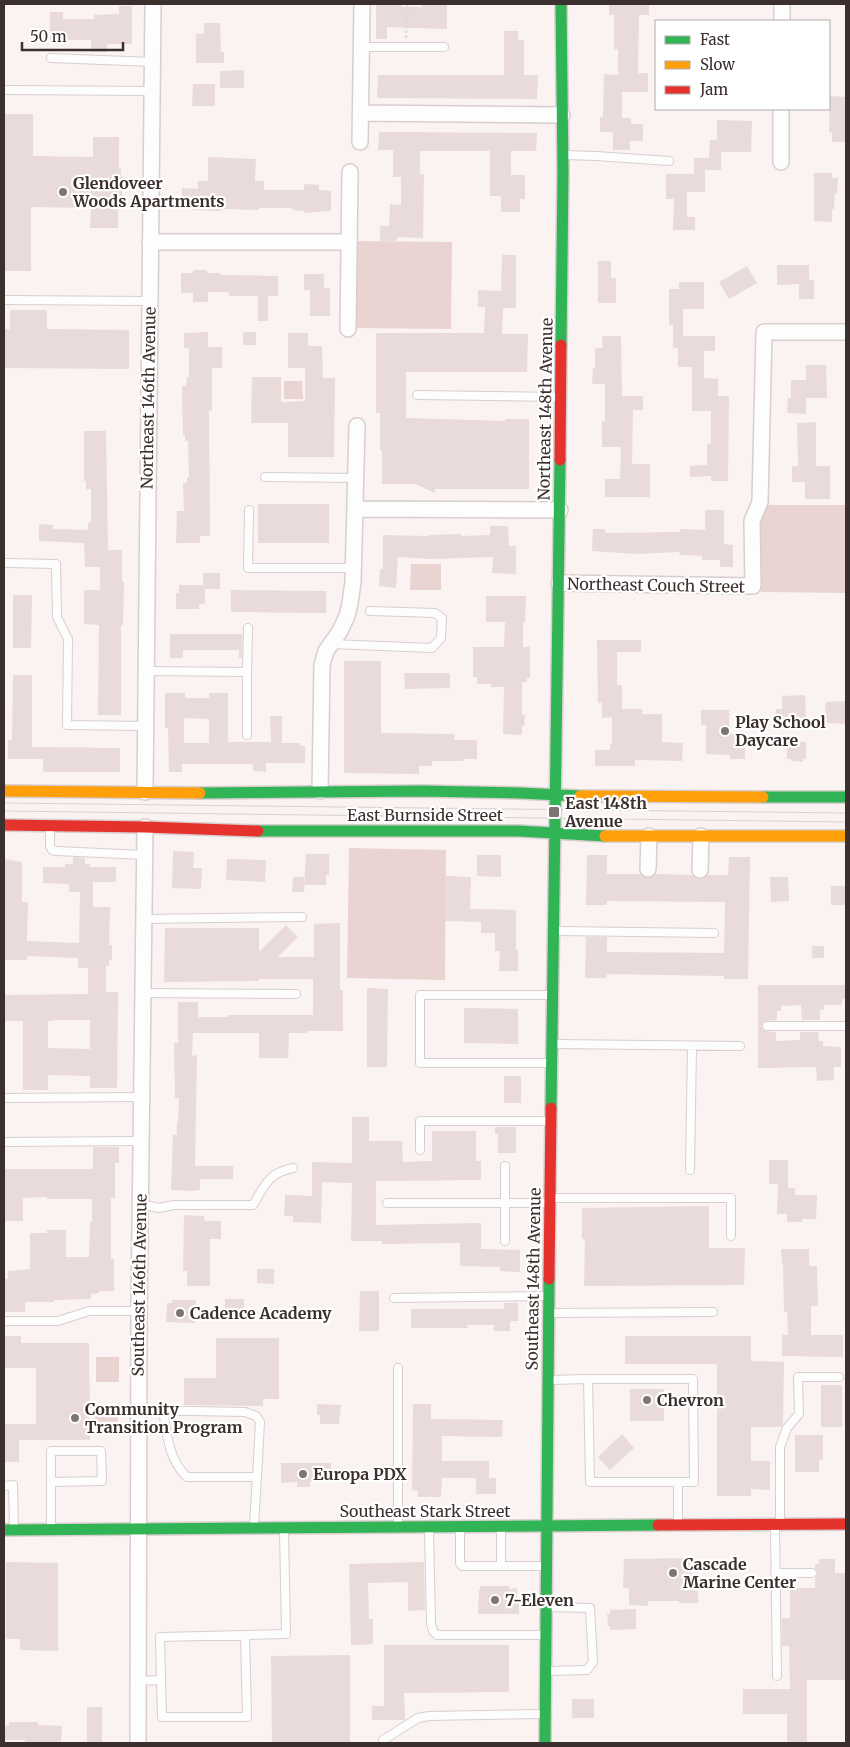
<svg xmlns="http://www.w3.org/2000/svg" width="850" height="1747" viewBox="0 0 850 1747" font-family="Merriweather,serif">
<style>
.green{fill:#ead4d2}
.building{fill:#e9dbd9;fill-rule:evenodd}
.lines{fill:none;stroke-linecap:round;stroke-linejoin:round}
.lane-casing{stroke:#d8cecd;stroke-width:10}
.street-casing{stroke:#d8cecd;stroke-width:18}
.fast-casing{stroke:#d8cecd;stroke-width:14}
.slow-casing{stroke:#d8cecd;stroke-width:14}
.jam-casing{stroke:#d8cecd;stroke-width:14}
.path{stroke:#dddada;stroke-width:2.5;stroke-dasharray:2.5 2.5;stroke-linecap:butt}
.lane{stroke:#fefdfd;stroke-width:8}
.street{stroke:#fefdfd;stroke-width:15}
.fast{stroke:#30b455;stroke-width:11}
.slow{stroke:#ff9f0a;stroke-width:11}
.jam{stroke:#e5322d;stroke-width:11}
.tram{stroke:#d7d4d4;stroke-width:1}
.poi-dot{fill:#7e7473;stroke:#fff;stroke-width:2}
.labels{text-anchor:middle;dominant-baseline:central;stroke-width:4.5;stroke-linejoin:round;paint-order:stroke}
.poi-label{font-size:16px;font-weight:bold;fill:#3c302e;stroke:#fff;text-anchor:start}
.street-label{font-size:16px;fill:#3c302e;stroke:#fff}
</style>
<rect width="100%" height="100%" fill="#faf3f2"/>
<!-- green -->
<path class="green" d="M355,241L452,242L451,329L354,328Z
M284,381H302L303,399H284Z
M761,505H846V593L761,592Z
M411,564H441V590H410Z
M349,848L446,850L445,980L347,978Z
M96,1357H119V1382H96Z
M95,1407H118V1429H95Z"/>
<!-- building -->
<path class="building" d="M376,4H402V7H422V4H447V29L387,27V39H376Z
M609,4H649V15H639L638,73H648V92H622V118H631V124H643V141H630V150H613V132H600V117H603L604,74L618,75V49H614V15H609Z
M119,6H132V44H107V52H91V40H50V12H63V19H94V15L119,14Z
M204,23H220L221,52H224V63H196V34H204Z
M504,31H518V40H524V75H538L537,99L377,98L378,75H504Z
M244,70V88H220V71Z
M193,84H215V106H192Z
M830,96L845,97L846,142H832V132L829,133Z
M4,114H33V156L93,157V137H119V169H121V177H127V188H122V196H118V228H90L91,208L31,207V271H4Z
M717,120L752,121L751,152H721V170H705V192H687V217H695V230H673L674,199H666V174H694V158H709L710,140H717Z
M379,132L537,133L536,151H511V175H525V199H520V212H501V196H490V151H420V174H424L423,238L397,237V241H380V226H389L390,204L401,205V177H393V150H378Z
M208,157L256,159L255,181H264V190H304V184L319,185V190L331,191V211L304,213V211L292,210V208H259V210L223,209L222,211L192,210V207H182V188L198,189V181H208Z
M814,173H832V178H838L837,194H835L834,209H832V222L814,221Z
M502,255H516V308H503L502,334H528L527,372H406V418L505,421V419H529V489H435V493L415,484H382V450H380V413H376V333H484L485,307H478V290L501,291Z
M598,261H611V278H616V303H598Z
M777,265H809V280H814V299H799V284L777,285Z
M747,266L757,283L729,299L719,282Z
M193,270H207V273H220V275L278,276V296H268V321H258V296H229V292H208V302H193V293H181V273H193Z
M304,274H324V288H330V316H310V290H304Z
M679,282H704V309H683V336H715V351H704V378L718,379V396H729L728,481H711V476L690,477V466L707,465V444H711V411H692V367H678V348H673V325H669V289H679Z
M10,310H47V329L129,330V369L4,368V329H10Z
M208,332V347H222V368H212V411H209L210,536H200V543H176L177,511H184L183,483H187V477H189L188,441H185V435H183L182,386H186L187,377H189V348H184V333Z
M243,332H256V345H243Z
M288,333H308V346H322L323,378H335L334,457H288V423H251L252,377H281V402L305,401V368H288Z
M602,336H621L622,396H643V410H633L632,464H650V497H605V479H620L621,447H602V421H605V384H592L593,368H595V348H603Z
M806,365H826L827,398H806V414L787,413L788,398H791V380H806Z
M816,422V466H830V499H805V482H792V466H798L797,423Z
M84,431H106L108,550H122V582H124L123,625H121V715H98L99,625L84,624V590H100V567H85L84,543L39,541V524L53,525V529L88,530V523L91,522V489H86V481H84Z
M258,504H329V543H258Z
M705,510H724V544L733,545V567H720V560H702V556L679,555L680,552L635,554L592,551L593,529H605V533L680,532V529L705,530Z
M490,526H508L509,546H516V574L492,573L493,557L430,559L398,557L396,588L379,586L380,569H383V535L429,536V535L461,534V536L490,535Z
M203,573H220V589H205V604H199V609H176V593H179V585H203Z
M231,590L326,591V613L231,612Z
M13,595H32L31,648H13Z
M486,596H526L525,622H523V647H530V678H527V682H522V715H525L524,726H522V735L503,734L504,687H491V684H477V677H473V647H504L505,622H486Z
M170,634H242V658H239V650H183V658H170Z
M597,640H641V652H617V685H622V709H642V714H662V742L683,743L682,761L635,760V766H595V750H610V744H612V717L602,718V703H598Z
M344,661H381V733L455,734L454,740H477V759H463V761H432V766H419V774L344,773Z
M404,673H450V688L405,689Z
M13,675H32V747L120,748V772H43V759H8V740H12Z
M165,693H185V698H209V693H228V742H271L270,716H282V743H300V746H305V763H266V772L253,771V764H182V772H169L168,728H165ZM184,718L209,719V743H184Z
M805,695L806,718H792V724H776V709H782V696Z
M846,701V724L824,723L826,702Z
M701,710H729V734H745V759H730V755L706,754V725H701Z
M787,742H806V759H803V762L791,761V759H787Z
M173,851L194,852L193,868H202L201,889L172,888Z
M306,854H329V875H326V885H304Z
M477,855H501V877L477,876Z
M587,855H607V874H640L648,878L656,874L692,875L696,878L700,879L708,875H728L729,857H750L748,979H724V976L607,974L606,978H585L586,937H607V952L724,953L725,902L607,901L606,905H586Z
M73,857L85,858V864H90V867H116V882H93V907H110L109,945H112V960H109V966H106V992H118L117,1088H90V1076L48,1075V1090H23V1021H4V995L88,994V968H78V958L27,956V960H4V859L22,862V902H28L27,941L79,943L80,892H69V884L43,883V867H65V864H73ZM55,1020H90V1049L48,1048V1021Z
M227,859L266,860L265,882L226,880Z
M446,876L471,877L470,909L516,910V950H518V971H499L500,951H495V933H481V922L445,921Z
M293,877H305L304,892H292Z
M770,877H788L789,901L771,902Z
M831,886H846V905H831Z
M340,923V990H343V1031H307V1033H289L288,1058H259V1033H193L192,1056L197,1055L195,1166H233V1179H200V1190H196V1191L171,1190L173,1134L177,1135V1122H178L179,1098H175L174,1043H178V1002H198V1017H228V1015H313V979H259V981L164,982L165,928H259V952L286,925L298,937L278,957H314V924Z
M812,946H824V958H812Z
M758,985H846V999H842V1004L838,1005H824V1010H820V1019L818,1020H802L801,1005L781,1006V1011H777V1020L765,1021L761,1026L765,1031L776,1032V1041L800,1040V1032H818L819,1041H823V1046L841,1047V1067H834V1080L817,1081L816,1067L758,1068Z
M367,988L388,989L387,1067H367Z
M464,1008L518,1009V1044L464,1043Z
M504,1076H521V1103H504Z
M352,1117H369V1141H402L403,1162L432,1161V1131H476V1161H481V1180L376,1181V1225L481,1223V1249L520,1250V1272L500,1271V1267L460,1266V1243L382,1244V1241H351L352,1183L322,1182L321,1223L293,1222V1216H284L285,1195L312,1196V1162L352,1163Z
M495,1127H516V1153H498V1134H495Z
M93,1147H119V1163H115V1198H111V1259H114V1291H99V1293L91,1294V1299L54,1300V1302H25V1312H4V1279H8V1271L30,1269V1233H47V1230H66V1257H89L90,1222H92V1199H47V1197L23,1198V1221H4V1169H93Z
M769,1160H788V1188H795V1195H817L816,1219H802V1222H787V1214H777L778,1184H769Z
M709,1206V1248H745L744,1285L584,1286L585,1239H582V1208Z
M184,1215L204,1216L205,1221H221V1239H210V1286H187V1271H183Z
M781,1249H809V1266H817L818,1306H811V1335H843V1357L782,1356V1335H788L787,1311L784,1312L783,1263L782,1264Z
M257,1269H274V1284L257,1283Z
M360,1291H379V1331H359Z
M225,1299H244V1313H225Z
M172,1300H196L195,1323L166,1322L167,1303H172Z
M504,1303H518V1321H510V1331H494V1325H467L468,1328H411V1309H504Z
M4,1336H21V1343H89L90,1440H19V1462H4V1424H36V1368H4Z
M625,1336H751V1361L784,1362L783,1424L781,1427H751V1461H770V1490L751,1489V1496H717V1364H625Z
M216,1338H279V1399H263V1406L184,1405V1378H216Z
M821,1385H842V1427H821Z
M630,1389H664V1421H630Z
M317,1404L341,1405L339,1424H320V1415H317Z
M413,1404H431V1419L503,1420L502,1437L442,1436V1461H489V1478H496V1494H476V1478H442L441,1497H418V1491L412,1490Z
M622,1434L634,1448L610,1470L598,1457Z
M795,1435H823V1460H819V1472H795Z
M281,1463H331V1482H310V1487H297V1482L281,1483Z
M692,1558V1588H698V1603H679V1601H648V1606L629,1605V1588H623L624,1559Z
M819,1559H835V1573H846V1680H807V1743H787V1714H743V1689H790L789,1646H782V1618H790V1588H815V1578L818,1573L815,1568V1564H819Z
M6,1562L58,1563V1651L20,1650V1639H6Z
M424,1562L425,1610L408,1611V1582L368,1583L369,1619H373V1644L351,1645L349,1564Z
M480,1586H509V1589L517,1588V1602H519V1614H478L479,1590H480Z
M636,1609V1629L610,1630V1626H608L607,1614H610V1610Z
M384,1645H509V1692L404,1693L405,1720H372V1706H384Z
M350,1655V1742L272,1743L271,1656Z
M572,1699H594V1718H572Z
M87,1707H102V1743H87Z
M9,1722H38V1725L62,1726L61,1742H25V1740H4V1726L9,1725Z"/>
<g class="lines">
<defs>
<path id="lane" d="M361,47H444
M51,58L153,62
M4,90L153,91
M564,155L596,156L669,161
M4,300L149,301
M417,395L560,397
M265,477L356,478
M249,510L248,568H353
M7,563L56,564L57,617L68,639L67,725L145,726
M331,644L432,648L441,638L442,618L435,613L370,611
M146,671L247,672V735
M247,672L248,628
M50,827V846L52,850L57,851L144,855
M143,919L302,917
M556,931L714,933
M143,993L296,994
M767,1026H846
M554,1044L740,1046
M550,1063H420V995H551
M4,1098L141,1097
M4,1142L141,1141
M420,1150V1121H549
M505,1166V1241
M690,1170L692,1046
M552,1198H731V1236
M387,1203H547
M140,1204L159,1208L174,1205H253C265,1185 268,1173 293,1168
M394,1298L547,1296
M551,1313L713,1312
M4,1321H58L89,1311H139
M398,1368V1523
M550,1380L588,1379
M138,1410L245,1412L256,1416L260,1422L257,1477H187C168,1459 167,1434 163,1410
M51,1482L102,1481L101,1451H51V1527
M678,1482H590L588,1379H693L694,1482H678V1523
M4,1486L13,1485L14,1527
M780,1522V1447L787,1428L799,1414L798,1377H839
M254,1525L257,1477
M775,1528L777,1676
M429,1530L431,1623L433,1631L437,1635H543
M501,1530V1566
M460,1531V1563L462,1566H545
M775,1573H812
M547,1671L587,1670L593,1662L590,1608L548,1607
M161,1680L162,1717H247L245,1635
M138,1681L161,1680L160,1637L286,1634L284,1532
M383,1740L418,1718L429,1716L542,1714"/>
<path id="street" d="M782,21V4
M360,113L562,115
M360,142L362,4
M781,162V109
M150,242H349
M348,329L350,172
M356,509L560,510
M559,583L753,586L752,521L760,502L764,332H846
M320,791L322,665L326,651L340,631L347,616L350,603L353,582L357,426
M145,792L153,4
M648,869L649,836
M700,870L701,836
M138,1743L139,1311L145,827"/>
<path id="fast" d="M561,4L563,172L561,345
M200,793L422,791L520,793L580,796
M763,797H846
M258,831H519L605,836
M551,1108L560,460
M4,1530L658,1525
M545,1743L549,1279"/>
<path id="slow" d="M4,791L200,793
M580,796L763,797
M605,836H846"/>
<path id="jam" d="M560,460L561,345
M4,825L145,827L258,831
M549,1279L551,1108
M658,1525L846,1524"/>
</defs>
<!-- lane casing -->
<use href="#lane" class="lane-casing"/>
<!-- street casing -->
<use href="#street" class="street-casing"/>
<!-- fast casing -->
<use href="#fast" class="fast-casing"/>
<!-- slow casing -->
<use href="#slow" class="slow-casing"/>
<!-- jam casing -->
<use href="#jam" class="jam-casing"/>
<!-- path -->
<path class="path" d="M406,38L407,4"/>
<!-- lane -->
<use href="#lane" class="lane"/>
<!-- street -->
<use href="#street" class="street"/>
<!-- fast -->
<use href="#fast" class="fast"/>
<!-- slow -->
<use href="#slow" class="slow"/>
<!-- jam -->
<use href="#jam" class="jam"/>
<!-- tram -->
<path class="tram" d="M4,803L846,813
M4,811L846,822"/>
</g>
<!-- markers -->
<g class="poi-dot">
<circle cx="63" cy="192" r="5"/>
<circle cx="725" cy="731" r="5"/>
<rect x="548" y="806" width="12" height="12" rx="2.5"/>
<circle cx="180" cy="1313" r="5"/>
<circle cx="647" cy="1400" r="5"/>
<circle cx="75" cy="1418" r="5"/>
<circle cx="303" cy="1474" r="5"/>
<circle cx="673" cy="1573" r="5"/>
<circle cx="495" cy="1600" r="5"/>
</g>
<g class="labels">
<!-- poi labels -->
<g class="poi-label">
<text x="73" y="183">Glendoveer<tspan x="73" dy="18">Woods Apartments</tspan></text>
<text x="735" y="722">Play School<tspan x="735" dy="18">Daycare</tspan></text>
<text x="565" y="803">East 148th<tspan x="565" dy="18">Avenue</tspan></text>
<text x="190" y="1313">Cadence Academy</text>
<text x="657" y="1400">Chevron</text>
<text x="85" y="1409">Community<tspan x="85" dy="18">Transition Program</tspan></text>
<text x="313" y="1474">Europa PDX</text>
<text x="683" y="1564">Cascade<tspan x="683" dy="18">Marine Center</tspan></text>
<text x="505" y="1600">7-Eleven</text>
</g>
<!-- street labels -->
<g class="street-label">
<text transform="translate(148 398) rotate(-89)">Northeast 146th Avenue</text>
<text transform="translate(545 409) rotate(-89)">Northeast 148th Avenue</text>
<text transform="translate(656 585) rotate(1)">Northeast Couch Street</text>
<text x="425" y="815">East Burnside Street</text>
<text transform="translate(533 1279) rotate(-89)">Southeast 148th Avenue</text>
<text transform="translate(139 1285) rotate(-89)">Southeast 146th Avenue</text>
<text x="425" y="1511">Southeast Stark Street</text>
</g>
</g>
<!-- border -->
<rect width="850" height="1747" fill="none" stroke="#3c302e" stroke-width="10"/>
<!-- legend -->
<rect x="655" y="20" width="175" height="90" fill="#ffffff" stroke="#b1acab"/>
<rect x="665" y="36" width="25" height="8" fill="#30b455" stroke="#b1acab"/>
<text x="700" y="45" font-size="15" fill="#3c302e">Fast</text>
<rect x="665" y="61" width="25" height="8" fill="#ff9f0a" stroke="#b1acab"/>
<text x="700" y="70" font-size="15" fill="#3c302e">Slow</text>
<rect x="665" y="86" width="25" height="8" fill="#e5322d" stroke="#b1acab"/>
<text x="700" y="95" font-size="15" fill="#3c302e">Jam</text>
<!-- scale -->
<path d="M22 42v8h101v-8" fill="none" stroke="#3c302e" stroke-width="2.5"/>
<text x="30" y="42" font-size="15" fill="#3c302e" stroke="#ffffff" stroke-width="4" paint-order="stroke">50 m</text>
</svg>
